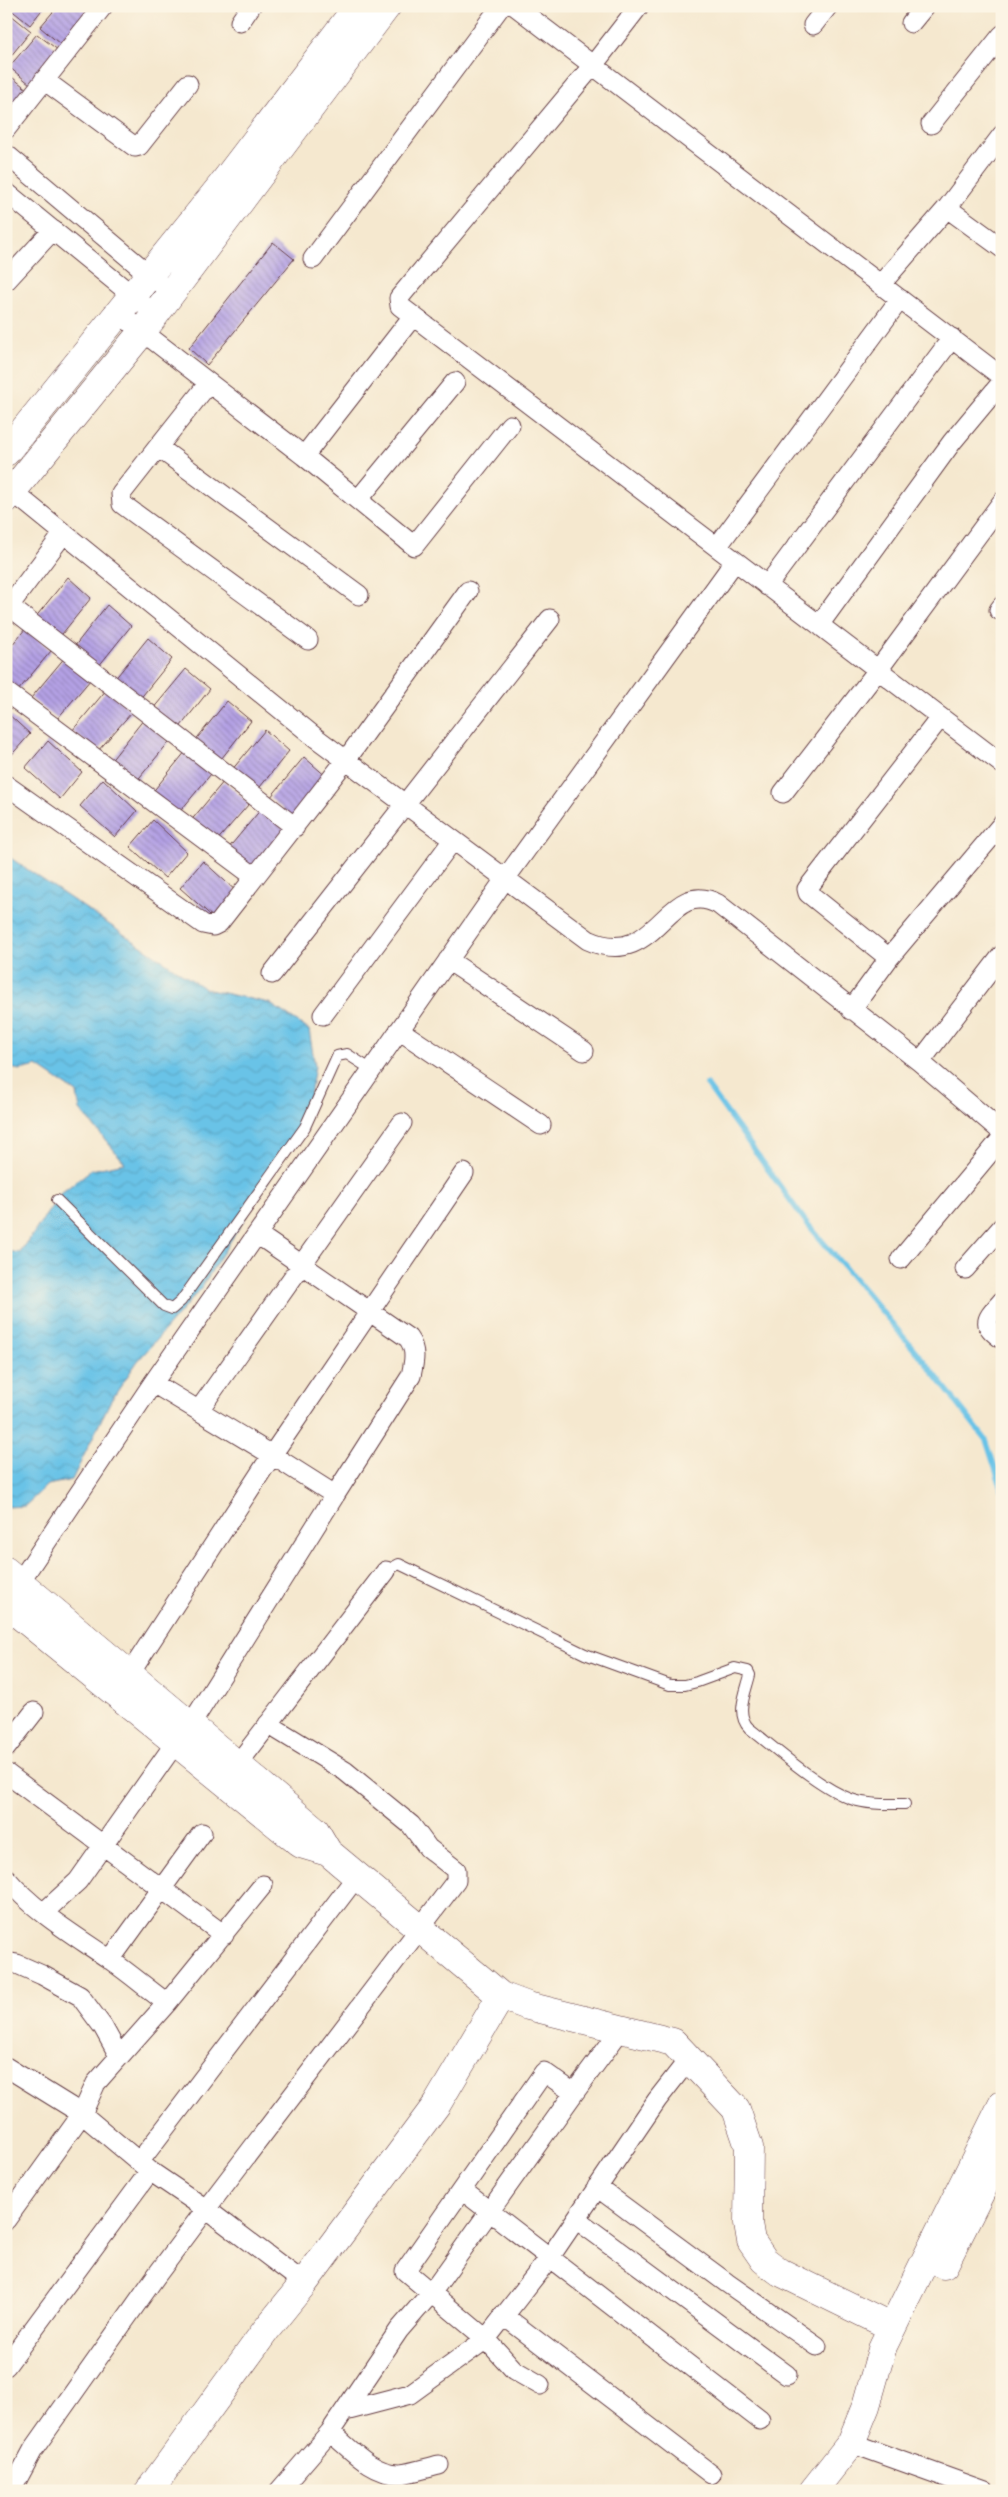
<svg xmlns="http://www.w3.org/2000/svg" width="1008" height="2497" viewBox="0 0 1008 2497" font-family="'Patrick Hand',sans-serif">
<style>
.water{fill:url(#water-waves);stroke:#5a7189}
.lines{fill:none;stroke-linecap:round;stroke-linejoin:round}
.stream{stroke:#69c3e7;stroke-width:5.5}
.building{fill:url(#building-back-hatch)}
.lane-casing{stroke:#643d44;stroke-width:12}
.street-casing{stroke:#643d44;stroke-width:21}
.secondary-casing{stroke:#643d44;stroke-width:29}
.lane{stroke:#fff;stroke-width:10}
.street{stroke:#fff;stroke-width:19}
.secondary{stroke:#fff;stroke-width:28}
</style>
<defs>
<pattern id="water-waves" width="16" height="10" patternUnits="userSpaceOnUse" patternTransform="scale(1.25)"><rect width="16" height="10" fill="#69c3e7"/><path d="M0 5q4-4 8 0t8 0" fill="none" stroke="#5da7c6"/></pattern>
<pattern id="building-back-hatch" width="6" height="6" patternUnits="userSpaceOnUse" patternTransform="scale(1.25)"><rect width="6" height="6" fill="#b4a1e5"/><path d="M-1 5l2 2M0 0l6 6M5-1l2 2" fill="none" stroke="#9483ba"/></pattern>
</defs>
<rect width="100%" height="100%" fill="#fcf5e5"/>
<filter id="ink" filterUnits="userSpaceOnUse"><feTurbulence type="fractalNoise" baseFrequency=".02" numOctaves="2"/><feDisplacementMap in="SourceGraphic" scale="10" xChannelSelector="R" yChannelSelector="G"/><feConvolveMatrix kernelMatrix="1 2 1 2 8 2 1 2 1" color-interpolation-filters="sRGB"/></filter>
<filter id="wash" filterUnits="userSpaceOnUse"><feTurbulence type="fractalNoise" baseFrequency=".0096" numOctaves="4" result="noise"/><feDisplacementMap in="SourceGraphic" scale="20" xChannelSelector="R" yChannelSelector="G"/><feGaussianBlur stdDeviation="1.12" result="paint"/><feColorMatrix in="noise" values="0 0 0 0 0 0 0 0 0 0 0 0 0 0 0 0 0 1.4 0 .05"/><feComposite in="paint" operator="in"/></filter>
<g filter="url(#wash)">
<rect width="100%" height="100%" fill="#f5e8cf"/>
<!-- water -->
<path class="water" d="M6,855L205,989L269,1003L309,1030L315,1066L310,1096L295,1138L201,1288L137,1362L110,1402L72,1480L47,1485L25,1506L6,1507V1251L20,1253L61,1193L91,1170L125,1163L80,1110L77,1093L37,1066L20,1070L6,1067Z"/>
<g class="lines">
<!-- stream -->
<path class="stream" d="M707,1085L806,1222L929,1367L986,1440L1002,1489"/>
</g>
<g id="blocks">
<!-- building -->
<path class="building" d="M11,6H45L30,25L9,8Z
M58,6H84L88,10L60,44L40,27Z
M11,15L31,31L6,62V21Z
M37,34L58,50L30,84L9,67Z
M8,74L28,90L6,116V75Z
M273,242L294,259L207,365L189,348Z
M68,577L91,598L58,639L34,619Z
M107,605L131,626L98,667L74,647Z
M26,628L51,651L17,692L6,683V652Z
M148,638L172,659L139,700L114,680Z
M66,656L91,679L57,719L31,698Z
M186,669L210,689L177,731L152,710Z
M107,689L132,712L97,752L72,731Z
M227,701L251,721L218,763L194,742Z
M6,712L30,734L7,760L6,759Z
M144,719L169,742L135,783L110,762Z
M265,730L289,751L256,792L231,771Z
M48,741L82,772L60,799L25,768Z
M186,751L211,774L177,815L151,794Z
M304,757L328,778L294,819L270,798Z
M103,779L137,811L115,837L80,806Z
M224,781L249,804L214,844L189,823Z
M262,808L287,831L253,871L227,850Z
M153,820L187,852L165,878L130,847Z
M203,861L237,892L215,919L180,888Z"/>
</g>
</g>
<g filter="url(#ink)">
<use href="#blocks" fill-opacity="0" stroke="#643d44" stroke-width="1"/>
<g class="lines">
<defs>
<path id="lane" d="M57,1200L164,1306L172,1309L181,1301L305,1127L337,1056L347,1054L372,1070
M386,1571L399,1564L585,1654L670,1685H685L697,1682L735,1668L748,1671L750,1675C746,1692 735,1714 749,1728C776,1749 820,1788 851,1799C868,1805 887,1804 905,1804"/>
<path id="street" d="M515,6L1002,377
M639,6L594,64L399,298L400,306L1002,764
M240,22L251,6
M911,23L925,6
M813,25L828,6
M44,80L135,147L139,146L188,84
M931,124L1002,35
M6,129L103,6
M6,154L158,282
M6,192L155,314
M947,208L1002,248
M313,259L501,6
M6,281L53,230
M881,284L947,208L1002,135
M117,312L304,456L414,546L510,425
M208,384L158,447L359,595
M158,447L121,494L122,504L308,640
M304,456L413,316
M13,492L316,738L588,940C658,972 665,876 718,904L920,1062L1002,1132
M358,500L455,382
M717,547L900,299
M767,586L952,338
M9,606L295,827
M6,610L64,533
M999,610L1002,606
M819,625L952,442L1002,382
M6,692L255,877
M6,785L203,924L213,926L219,923L346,760L468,591
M783,793L878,670L1002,502
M889,958L808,893L807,889L940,718
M448,960L584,1051
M272,974L550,619
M851,1010L889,958L1002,824
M323,1015L453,840
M399,1030L541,1125
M920,1062L1002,955
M257,1234L408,1338C417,1350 414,1362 411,1376L335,1495
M901,1259L1002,1138
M965,1269L1002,1227
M1002,1301C986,1320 980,1323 1002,1339
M153,1383L272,1455L464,1173
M199,1410L402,1123
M13,1592L153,1383L505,879L735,561
M6,1748L34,1712
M237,1765L386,1571
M6,1773L224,1935
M6,1878C35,1912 73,1934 109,1959C129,1973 148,1989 167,2003L263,1885
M43,1913L78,1881L176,1742L190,1726L335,1495L272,1455L123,1684
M110,1960L202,1833
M6,1962L17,1964L42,1975L80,1996L103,2027L119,2056
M6,2067L82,2114L150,2171L206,2209L456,1881V1870L428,1848L411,1825L345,1771L268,1724
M574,2093L622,2028
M140,2161L357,1876
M597,2187L727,2283L817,2346
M462,2190L760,2420
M576,2219L787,2375
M6,2220L82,2114L96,2083L167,2003
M503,2315L711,2474
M6,2366L150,2171
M345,2411L410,2394L486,2339L550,2257L657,2100L689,2059
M330,2432C350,2448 372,2475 400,2474C412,2473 426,2468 439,2465
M851,2443L985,2491
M11,2491L33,2450L156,2276L206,2209L304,2283
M279,2491L330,2432L399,2330L432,2292L574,2093L544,2072L405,2271L486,2339L514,2370L540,2385"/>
<path id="secondary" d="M6,452L221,186L358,6
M6,499L142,332L387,6
M6,1571L315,1830L328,1852L501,1996L528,2006L673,2042L736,2109L749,2147L748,2223L751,2241L764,2260L780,2272L892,2327
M6,1604L301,1844L328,1852
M944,2265L1002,2150
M149,2491L266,2330L304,2283L437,2104L501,1996
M813,2491L851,2443L866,2406L883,2346L1002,2105"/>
</defs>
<!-- lane casing -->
<use href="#lane" class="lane-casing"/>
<!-- street casing -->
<use href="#street" class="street-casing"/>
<!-- secondary casing -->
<use href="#secondary" class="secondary-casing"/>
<!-- lane -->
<use href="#lane" class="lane"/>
<!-- street -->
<use href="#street" class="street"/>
<!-- secondary -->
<use href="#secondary" class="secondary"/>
</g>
</g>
<!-- margin -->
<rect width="1008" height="2497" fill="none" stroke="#fcf5e5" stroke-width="25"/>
</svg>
